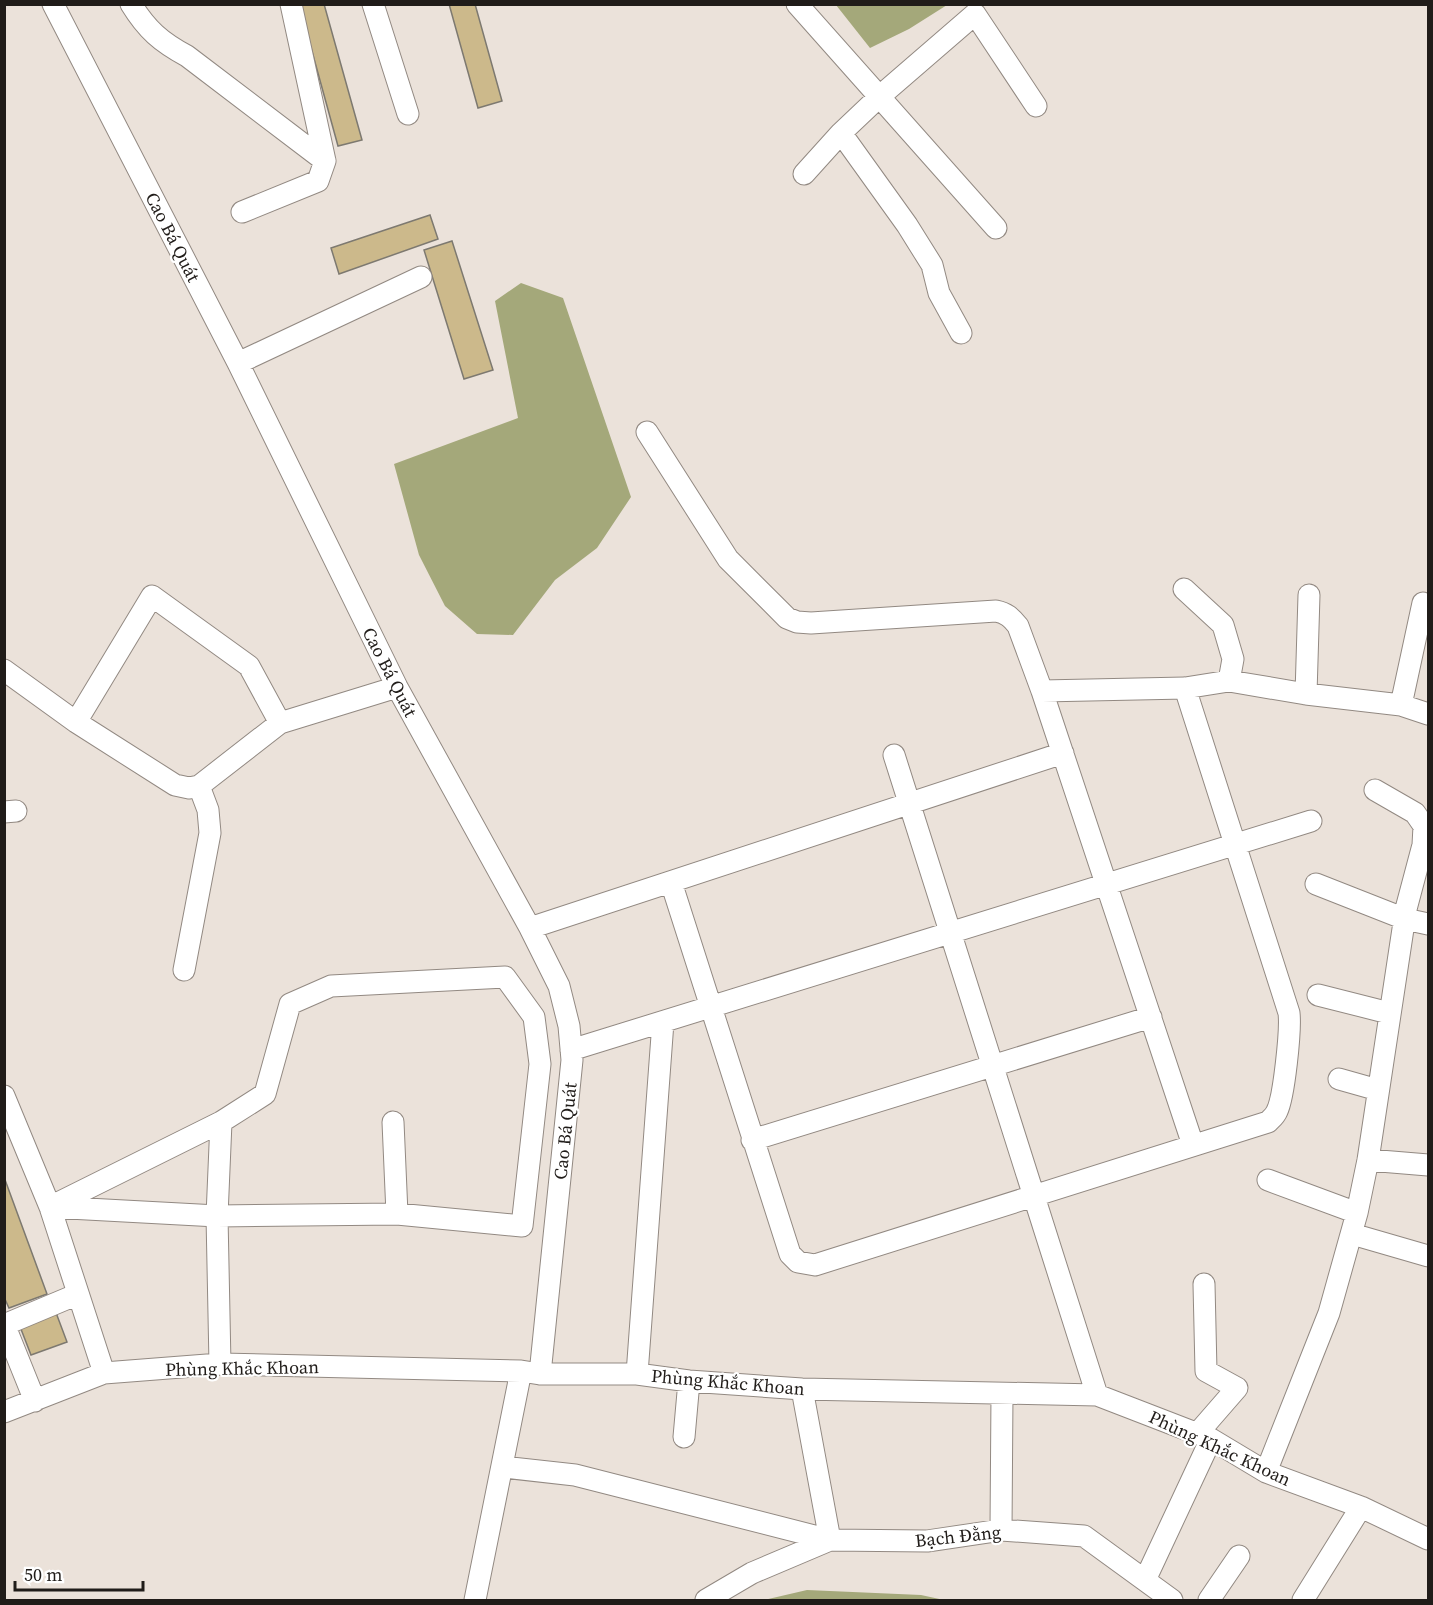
<svg xmlns="http://www.w3.org/2000/svg" width="1433" height="1605" viewBox="0 0 1433 1605" font-family="'Source Serif 4',serif">
<style>
.water{fill:#a4a87a}
.building{fill:#ccb98b;stroke:#7d7970;stroke-width:1.5}
.lines{fill:none;stroke-linecap:round;stroke-linejoin:round}
.minor-casing{stroke:#928982;stroke-width:23}
.minor{stroke:#fff;stroke-width:21}
.labels{text-anchor:middle;dominant-baseline:central;stroke-width:4.5;stroke-linejoin:round;paint-order:stroke}
.street-label{font-size:18px;fill:#201c19;stroke:#fff}
</style>
<rect width="100%" height="100%" fill="#ebe2da"/>
<!-- water -->
<path class="water" d="M836,5H947L909,29L870,48Z
M521,283L563,298L631,497L597,548L555,580L513,635L477,634L445,606L419,555L394,464L518,418L495,301Z
M807,1590L921,1595L944,1600H764Z"/>
<!-- building -->
<path class="building" d="M299,4H324L362,140L338,146Z
M449,4H475L502,101L478,108Z
M430,215L438,239L339,274L331,248Z
M452,241L493,370L464,379L424,250Z
M4,1177L47,1294L9,1308L4,1297Z
M55,1310L67,1342L31,1355L19,1324Z"/>
<g class="lines">
<defs>
<path id="minor" d="M53,4L238,363L397,687L530,928L559,986L569,1026L572,1060L540,1374
M131,4C147,30 161,42 187,56L325,161L318,181L242,212
M291,4L325,161
M373,4L408,114
M797,4L996,228
M841,133L907,225L932,265L939,293L961,333
M804,174L841,133L879,97L975,14L1036,106
M238,363L421,277
M647,432L728,559L787,618L797,622L811,623L996,611C1006,613 1011,617 1018,626L1042,691L1193,1145
M1184,589L1223,625L1233,659L1229,681
M4,670L76,722L175,785L189,788L199,786L280,723L397,687
M1042,691L1185,688L1229,681L1306,694L1401,705L1428,714
M1306,694L1309,595
M1401,705L1423,603
M76,722L152,596L249,666L280,723
M894,755L1097,1395
M4,812L16,811
M671,882L790,1254L798,1262L815,1265L1268,1122C1272,1118 1275,1116 1277,1111C1284,1097 1291,1030 1289,1013L1185,688
M1316,884L1405,919L1428,924
M530,928L1063,753
M184,970L210,833L208,810L199,786
M505,977L534,1017L540,1064L522,1226L397,1214L217,1216L50,1207L221,1122L265,1094L290,1004L331,986Z
M1318,995L1389,1013
M571,1050L1311,821
M1339,1079L1378,1090
M4,1096L50,1207L104,1373
M393,1122L397,1214
M752,1140L1151,1017
M1368,1160L1428,1165
M1268,1180L1357,1213
M1352,1234L1428,1256
M4,1324L35,1401
M4,1325L78,1294
M220,1364L217,1216L221,1122
M637,1374L663,1022
M802,1389L830,1540
M4,1412L104,1373L220,1364L521,1371L540,1374H637L689,1381L802,1389L1097,1395L1211,1439L1266,1472L1361,1507L1428,1539
M1197,1434L1237,1388L1206,1371L1204,1284
M684,1437L689,1381
M503,1467L575,1475L830,1540L927,1541L1001,1530L1084,1536L1172,1600
M1266,1472L1329,1313L1357,1213L1368,1160L1406,909L1423,845L1424,826L1415,813L1375,790
M1001,1530L1002,1394
M1145,1580L1211,1439
M475,1600L521,1371
M706,1600L752,1573L830,1540
M1209,1600L1239,1556
M1303,1600L1361,1507"/>
</defs>
<!-- minor casing -->
<use href="#minor" class="minor-casing"/>
<!-- minor -->
<use href="#minor" class="minor"/>
</g>
<g class="labels">
<!-- street labels -->
<g class="street-label">
<text transform="translate(173 237) rotate(63)">Cao Bá Quát</text>
<text transform="translate(390 672) rotate(63)">Cao Bá Quát</text>
<text transform="translate(565 1131) rotate(-84)">Cao Bá Quát</text>
<text transform="translate(242 1368) rotate(-1)">Phùng Khắc Khoan</text>
<text transform="translate(728 1382) rotate(5)">Phùng Khắc Khoan</text>
<text transform="translate(1220 1448) rotate(25)">Phùng Khắc Khoan</text>
<text transform="translate(958 1536) rotate(-6)">Bạch Đằng</text>
</g>
</g>
<!-- border -->
<rect width="1433" height="1605" fill="none" stroke="#201c19" stroke-width="12"/>
<!-- scale -->
<path d="M15 1581v9h128v-9" fill="none" stroke="#201c19" stroke-width="3"/>
<text x="24" y="1581" font-size="18" fill="#201c19" stroke="#ffffff" stroke-width="4.5" paint-order="stroke">50 m</text>
</svg>
